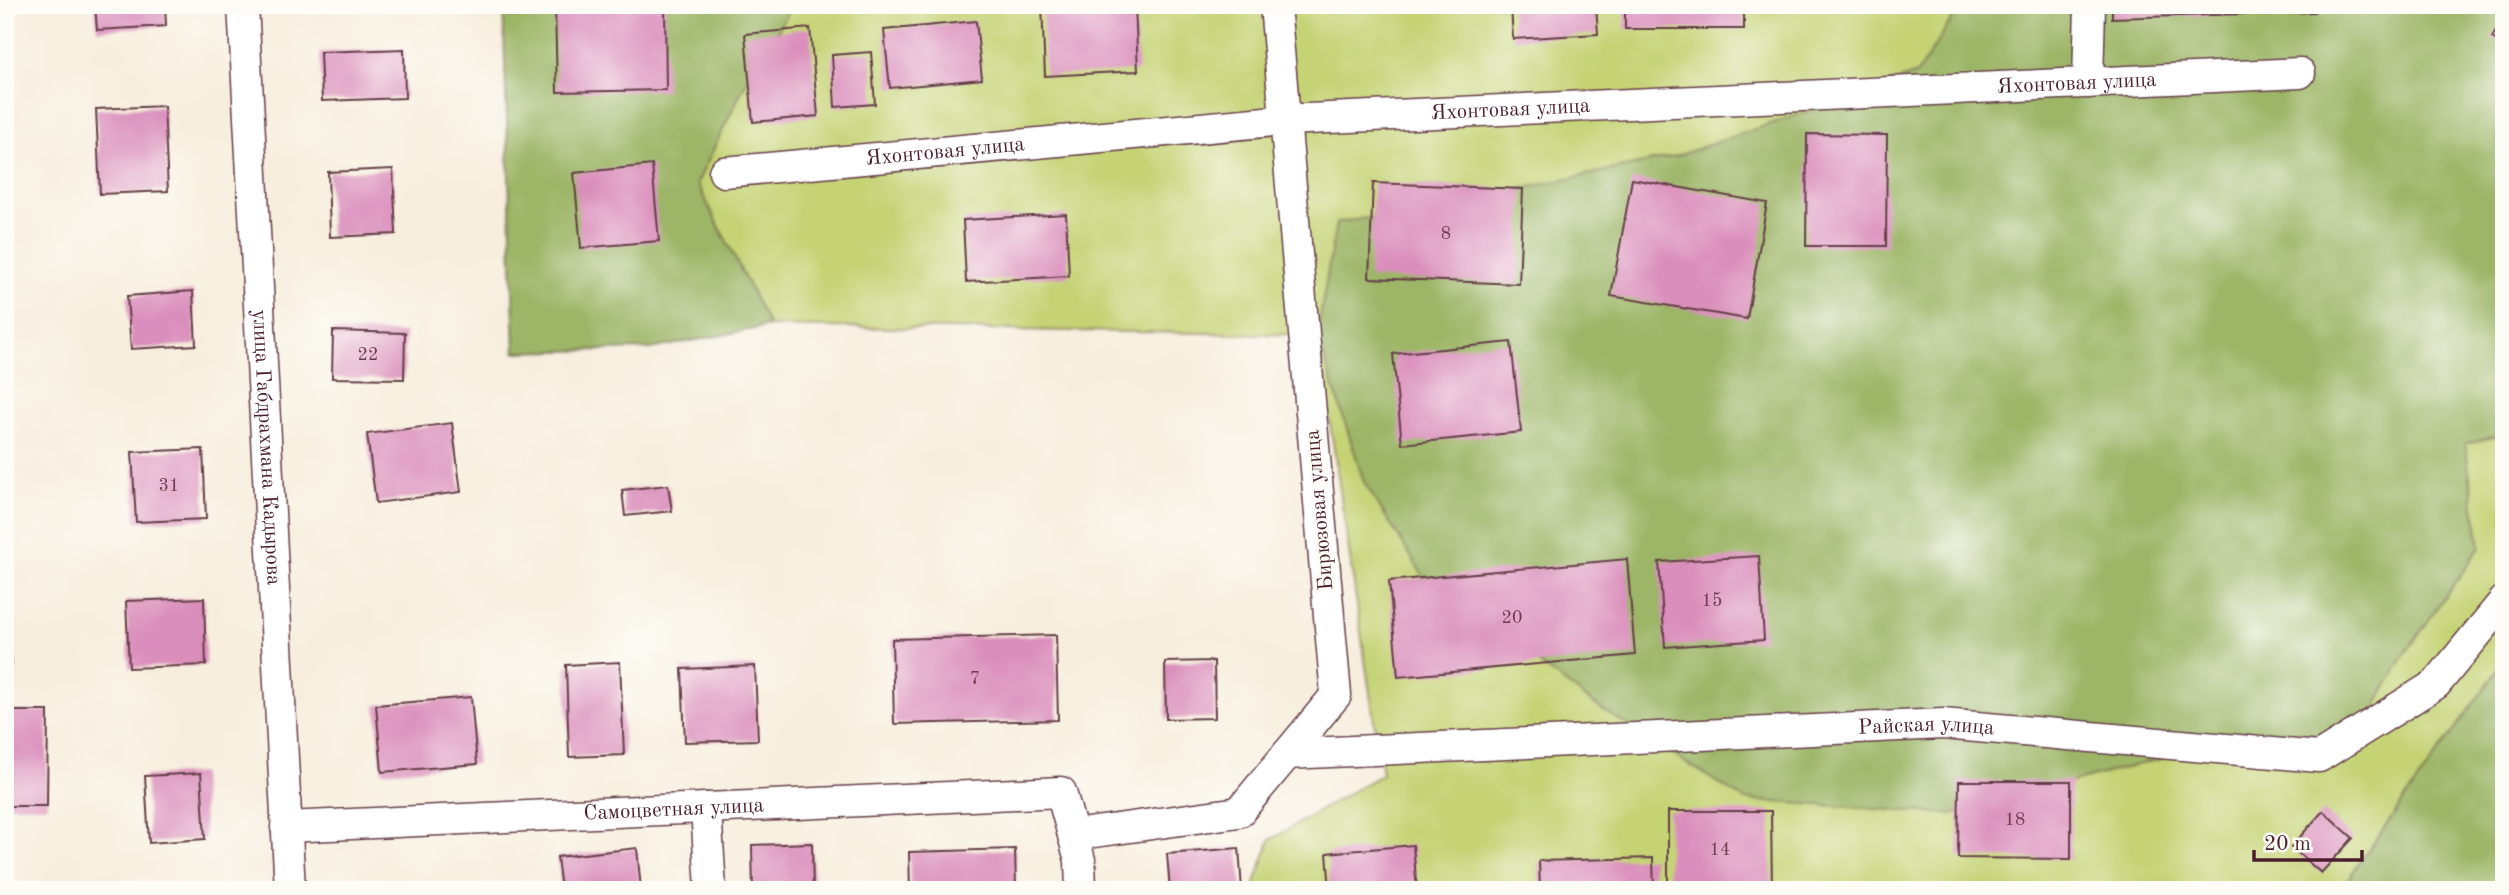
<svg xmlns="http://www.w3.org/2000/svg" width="2509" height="895" viewBox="0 0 2509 895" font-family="'Old Standard TT',serif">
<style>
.green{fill:#c5d375;stroke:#887950;stroke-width:2}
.forest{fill:#9cb566;stroke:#736a48;stroke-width:2}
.building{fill:#da8ebb}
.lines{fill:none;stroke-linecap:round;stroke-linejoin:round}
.street-casing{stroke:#643e46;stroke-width:33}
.street{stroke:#fff;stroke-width:30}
.labels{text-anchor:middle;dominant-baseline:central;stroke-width:7;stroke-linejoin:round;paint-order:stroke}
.number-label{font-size:18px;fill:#6e3b4f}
.street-label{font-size:21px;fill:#4a1f2b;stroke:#fdfcf7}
</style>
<rect width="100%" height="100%" fill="#fdfcf7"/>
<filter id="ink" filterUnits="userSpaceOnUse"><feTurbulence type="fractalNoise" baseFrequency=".0143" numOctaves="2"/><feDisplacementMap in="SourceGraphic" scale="14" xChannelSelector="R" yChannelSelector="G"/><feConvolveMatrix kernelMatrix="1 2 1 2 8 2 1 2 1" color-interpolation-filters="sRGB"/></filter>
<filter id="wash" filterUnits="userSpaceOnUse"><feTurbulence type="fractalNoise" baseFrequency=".00686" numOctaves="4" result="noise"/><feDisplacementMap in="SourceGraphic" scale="28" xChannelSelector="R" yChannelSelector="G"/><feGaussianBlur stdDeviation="1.57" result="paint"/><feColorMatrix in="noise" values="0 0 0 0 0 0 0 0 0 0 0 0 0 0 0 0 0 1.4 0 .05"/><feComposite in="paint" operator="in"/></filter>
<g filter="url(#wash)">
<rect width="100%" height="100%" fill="#f7eedd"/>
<!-- green -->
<path class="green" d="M793,5H1961L1917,74L1677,156L1523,189L1427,582L1597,706L1745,799L1952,814L2201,748L2346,760L2403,657L2480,547L2464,443L2504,435V661L2340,890H1253L1270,840L1382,774L1317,335L769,326L697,183L742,89Z"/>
<!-- forest -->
<path class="forest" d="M503,5H793L742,90L697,183L769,326L650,349L515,352Z
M1961,5H2504V435L2465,443L2480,547L2403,657L2346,760L2201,748L1952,814L1745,800L1597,706L1427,582L1364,482L1317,335L1336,223L1434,207L1677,156L1917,74Z
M2504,661V890H2340Z"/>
<g id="blocks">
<!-- building -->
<path class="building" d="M95,5H165L166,26L97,30Z
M555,5H665L666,90L557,92Z
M1042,5H1135L1138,71L1045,76Z
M1511,5H1596L1598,34L1513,39Z
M1625,5H1744V29H1625Z
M2112,5H2314V12L2112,18Z
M2504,18V45L2492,38Z
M976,21L982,79L890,88L884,30Z
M810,28L818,116L753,122L745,34Z
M404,49L405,98L322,101L320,52Z
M871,52L875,104L835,107L832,55Z
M164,106L168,191L100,194L96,109Z
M1807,134L1887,135L1886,246H1806Z
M652,165L659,241L581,248L574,173Z
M393,169L396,234L330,237L328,172Z
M1632,179L1767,203L1747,319L1611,296Z
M1373,183L1523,189L1519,284L1369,278Z
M1066,214L1069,276L966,282L963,220Z
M193,291L196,345L131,349L127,296Z
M333,331L405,333L404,379L332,378Z
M1511,342L1521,432L1402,444L1393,354Z
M452,423L461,492L376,503L367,434Z
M203,449L206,519L136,522L132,452Z
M668,485L672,511L625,516L622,490Z
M1759,556L1764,640L1665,647L1659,562Z
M1627,559L1635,655L1398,677L1389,581Z
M204,598L206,665L129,668L126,601Z
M5,615H7L12,665L5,666Z
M1056,635L1058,720L894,724L892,639Z
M1214,661L1215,718L1166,719L1165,662Z
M620,662L624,755L569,757L566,665Z
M755,666L758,740L685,742L682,669Z
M471,697L477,764L382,772L376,705Z
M5,711H48L47,806H5Z
M201,773L205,839L149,843L145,776Z
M1959,781H2071V859L1958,858Z
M1668,811H1771L1772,890H1668Z
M2323,811L2353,838L2321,873L2291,847Z
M812,843L813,890H753L752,845Z
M1413,845L1417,890H1330L1327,853Z
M637,848L641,890H561L557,857Z
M1239,848L1242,890H1170L1167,854Z
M1015,849L1016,890H910L909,852Z
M1653,858L1654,890H1540L1539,861Z
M365,886L452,887V890H365Z"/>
</g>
</g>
<g filter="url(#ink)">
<use href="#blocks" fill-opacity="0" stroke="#643e46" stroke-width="2"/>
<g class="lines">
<defs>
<g id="street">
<path id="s1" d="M243,5L290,890"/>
<path d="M2088,83L2090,5"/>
<path id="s2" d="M724,172L1286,120L2300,73"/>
<path id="s3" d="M1287,754L1943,724L2319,757L2436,684L2504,601"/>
<path d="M706,808L711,890"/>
<path id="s4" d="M286,827L1061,792L1080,860L1081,890"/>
<path d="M1073,835L1239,812L1336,695L1275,5"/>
</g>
</defs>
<!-- street casing -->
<use href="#street" class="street-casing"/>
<!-- street -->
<use href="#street" class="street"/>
</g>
</g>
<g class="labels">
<!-- number labels -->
<g class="number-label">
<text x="1446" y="234">8</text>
<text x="368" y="355">22</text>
<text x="169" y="486">31</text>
<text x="1712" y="601">15</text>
<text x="1512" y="618">20</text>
<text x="975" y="679">7</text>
<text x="2015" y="820">18</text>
<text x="1720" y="850">14</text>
</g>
<!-- street labels -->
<g class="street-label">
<text stroke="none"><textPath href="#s2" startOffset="1356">Яхонтовая улица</textPath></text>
<text stroke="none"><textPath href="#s2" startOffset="789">Яхонтовая улица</textPath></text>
<text stroke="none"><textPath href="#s2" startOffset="222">Яхонтовая улица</textPath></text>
<text stroke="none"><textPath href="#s1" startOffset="443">улица Габдрахмана Кадырова</textPath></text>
<text transform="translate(1320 510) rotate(-95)">Бирюзовая улица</text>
<text stroke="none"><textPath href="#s3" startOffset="640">Райская улица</textPath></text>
<text stroke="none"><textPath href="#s4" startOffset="388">Самоцветная улица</textPath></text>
</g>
</g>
<!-- margin -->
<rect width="2509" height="895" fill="none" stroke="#fdfcf7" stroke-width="28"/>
<!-- scale -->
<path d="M2254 850v10h108v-10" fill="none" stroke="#4a1f2b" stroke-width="3.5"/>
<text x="2264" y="850" font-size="21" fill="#4a1f2b" stroke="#fdfcf7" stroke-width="5" paint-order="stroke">20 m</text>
</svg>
